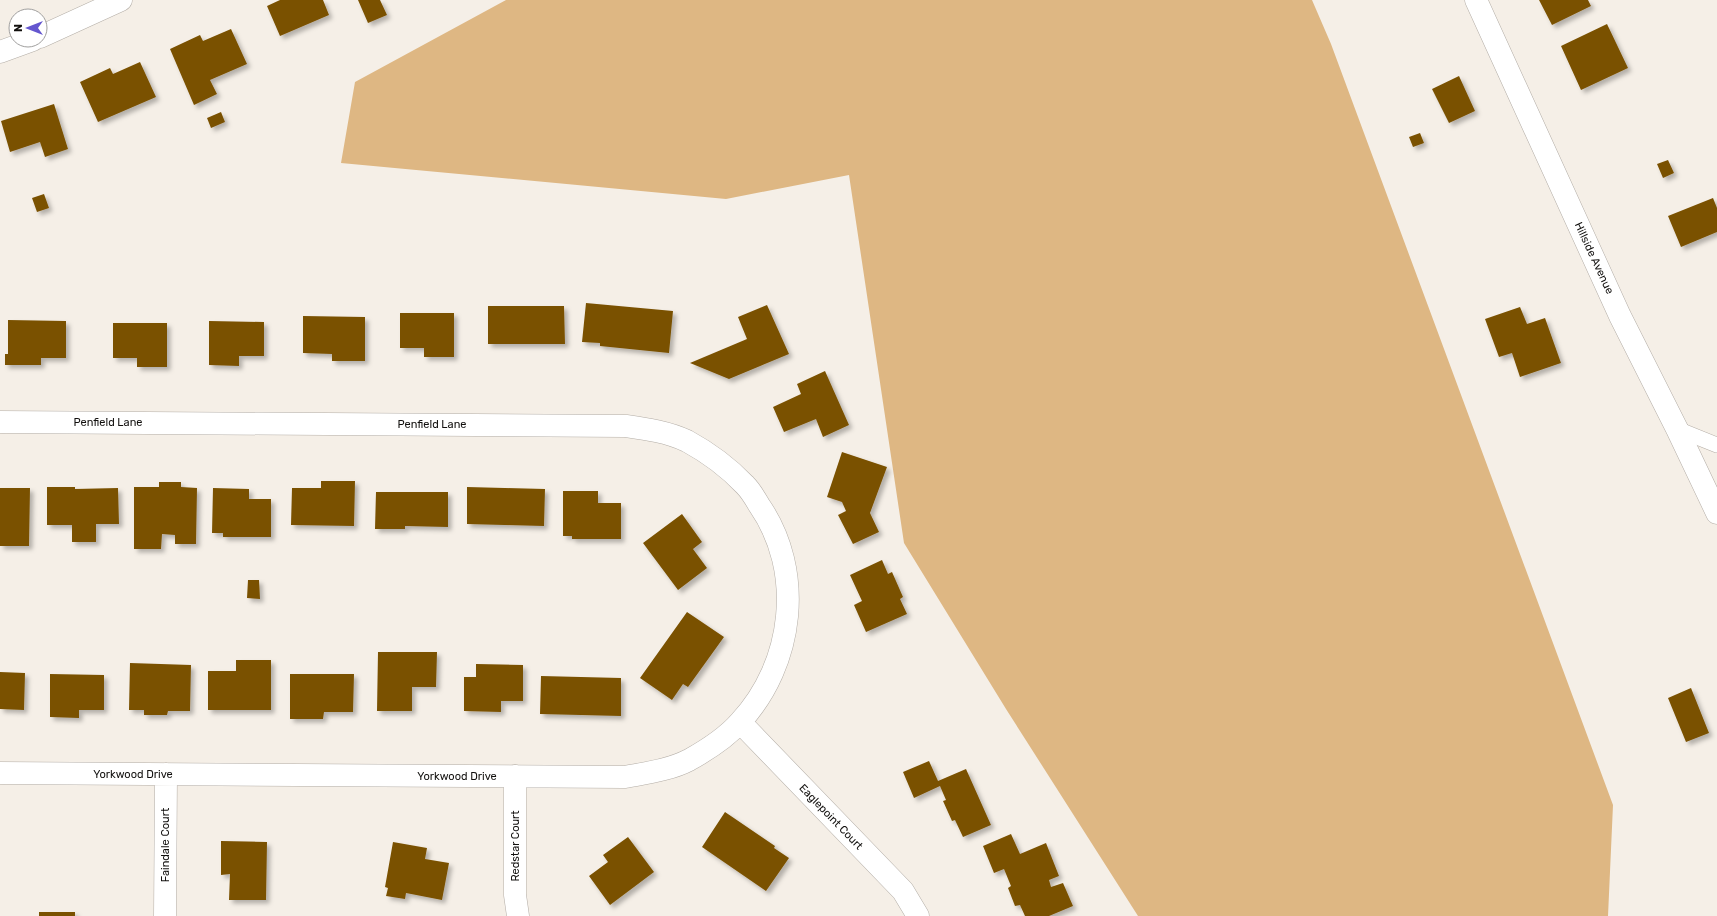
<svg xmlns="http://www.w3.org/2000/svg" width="1717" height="916" viewBox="0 0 1717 916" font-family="Rubik,sans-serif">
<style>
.green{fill:#deb783}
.building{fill:#7a5106;filter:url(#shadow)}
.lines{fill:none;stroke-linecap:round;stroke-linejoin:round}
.lane-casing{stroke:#b3ada6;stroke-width:16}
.street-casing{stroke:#b3ada6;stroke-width:23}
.secondary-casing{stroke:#b3ada6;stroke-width:23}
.lane{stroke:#fff;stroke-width:15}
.street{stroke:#fff;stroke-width:22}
.secondary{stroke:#fff;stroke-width:22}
.labels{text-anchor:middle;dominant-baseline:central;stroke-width:4;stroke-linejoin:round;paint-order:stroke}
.street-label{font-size:11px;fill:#110f0d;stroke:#fff}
</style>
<defs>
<filter id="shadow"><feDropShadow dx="3.5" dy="3.5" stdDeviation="2" flood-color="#0004"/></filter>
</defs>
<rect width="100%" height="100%" fill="#f5efe7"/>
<!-- green -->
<path class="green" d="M506,0H1312L1331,44L1613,805L1608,916H1138L1006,709L904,543L849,175L726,199L341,163L355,82Z"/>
<!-- building -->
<path class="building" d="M280,0H323L329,15L280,36L267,6Z
M358,0H380L387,15L368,23Z
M1539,0H1588L1591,6L1552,25Z
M1607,24L1628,68L1581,90L1561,46Z
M231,29L247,64L210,80L217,94L194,105L170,49L200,35L203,41Z
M140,62L156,97L98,122L80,82L110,68L113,74Z
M1459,76L1475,111L1449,123L1432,89Z
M54,104L68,149L45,157L40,142L10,152L1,121Z
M221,112L225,122L211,128L207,118Z
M1420,133L1424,143L1413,147L1409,137Z
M1668,160L1674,173L1663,178L1657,164Z
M44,194L49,208L37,212L32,198Z
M1713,198L1717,208V232L1681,247L1668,216Z
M586,303L673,311L669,353L600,346V343L582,342Z
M767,305L789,354L729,379L690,363L747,339L738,317Z
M488,306H564L565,344H488Z
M1520,307L1527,324L1545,318L1561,363L1520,377L1512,353L1499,357L1485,319Z
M400,313H454V357H424V348H400Z
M303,316L365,317V361H332V354L303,353Z
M8,320L66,321V358H41V365H5V354H8Z
M209,321L264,322V356H239V366L209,365Z
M113,323H167V367H137V358H113Z
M825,371L849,425L823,437L816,419L784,432L773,407L801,394L797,384Z
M842,452L887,467L870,513L879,532L853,544L838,515L846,511L842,502L827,497Z
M321,481H355L354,526L291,525L292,488H321Z
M159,482H181V487L197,488L196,544H175V535L162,534L161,549H134V487H159Z
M47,487H75V489L118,488L119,524H96V542H72V525H47Z
M467,487L545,489L544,526L467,524Z
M0,488H30L29,546H0Z
M213,488L249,489V499H271V537H223V533H212Z
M563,491H598V503H621V539H572V536H563Z
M376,492H448V527L405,526V529H375Z
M682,514L702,542L693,549L707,568L678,590L643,543Z
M882,560L888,574L892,572L903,597L900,599L907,614L866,632L854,605L862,601L850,575Z
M248,580H259L260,599L247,598Z
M687,612L724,637L688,687L683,684L672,700L640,678Z
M378,652H437L436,687H412V711H377Z
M236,660H271V710H208V671H236Z
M130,663L191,665L190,711H168L167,715H144V710H129Z
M476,664L523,665V701H501V712L464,711V677H476Z
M0,672L25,673L24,710L0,709Z
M50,674L104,675V710H79V718L50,717Z
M290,674H354L353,712H324L323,719H290Z
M541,676L621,678V716L540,714Z
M1691,688L1709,733L1686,742L1668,698Z
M929,761L938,781L966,769L991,825L963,837L955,820L952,821L943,801L946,800L940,786L914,798L903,772Z
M725,812L775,846L774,848L789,858L766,891L702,847Z
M1011,834L1020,854L1046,843L1059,876L1049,880L1051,887L1063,883L1073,906L1049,916H1025L1020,905L1015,906L1008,888L1011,886L1004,869L994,873L983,846Z
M628,837L654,872L610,905L589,876L608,862L603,855Z
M221,841L267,842L266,900H229L230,874L221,875Z
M393,842L427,848L425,859L449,863L442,900L406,893L405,899L386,896L388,888L385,887Z
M39,912H75V916H39Z"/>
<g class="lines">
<defs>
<path id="lane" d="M1677,429L1717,445"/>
<path id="street" d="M40,37L121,0
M0,52L33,40
M0,422L626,426C647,429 668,432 687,441C709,453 728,467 745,485C750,490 755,498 759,505C805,571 794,664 740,722C726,738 707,750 689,760C670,770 646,773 625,777L0,773
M740,722L903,891L918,916
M515,776V895L518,916
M165,916L166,774"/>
<path id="secondary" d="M1476,0L1620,316L1677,429L1717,513"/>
</defs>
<!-- lane casing -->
<use href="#lane" class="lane-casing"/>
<!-- street casing -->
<use href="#street" class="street-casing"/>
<!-- secondary casing -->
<use href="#secondary" class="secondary-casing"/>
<!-- lane -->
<use href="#lane" class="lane"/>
<!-- street -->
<use href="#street" class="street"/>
<!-- secondary -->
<use href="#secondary" class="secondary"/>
</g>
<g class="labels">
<!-- street labels -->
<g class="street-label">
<text transform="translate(1594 258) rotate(65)">Hillside Avenue</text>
<text x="108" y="422">Penfield Lane</text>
<text x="432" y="424">Penfield Lane</text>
<text x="133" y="774">Yorkwood Drive</text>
<text x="457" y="776">Yorkwood Drive</text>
<text transform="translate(831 817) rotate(46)">Eaglepoint Court</text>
<text transform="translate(165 845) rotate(-90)">Faindale Court</text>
<text transform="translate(515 846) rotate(-90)">Redstar Court</text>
</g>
</g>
<!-- north arrow -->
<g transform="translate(28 28) rotate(270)"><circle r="19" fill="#ffffff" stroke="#a09f9e"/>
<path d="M0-3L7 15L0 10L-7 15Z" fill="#6456cf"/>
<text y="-6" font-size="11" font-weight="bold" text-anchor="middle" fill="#110f0d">N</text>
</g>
</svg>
